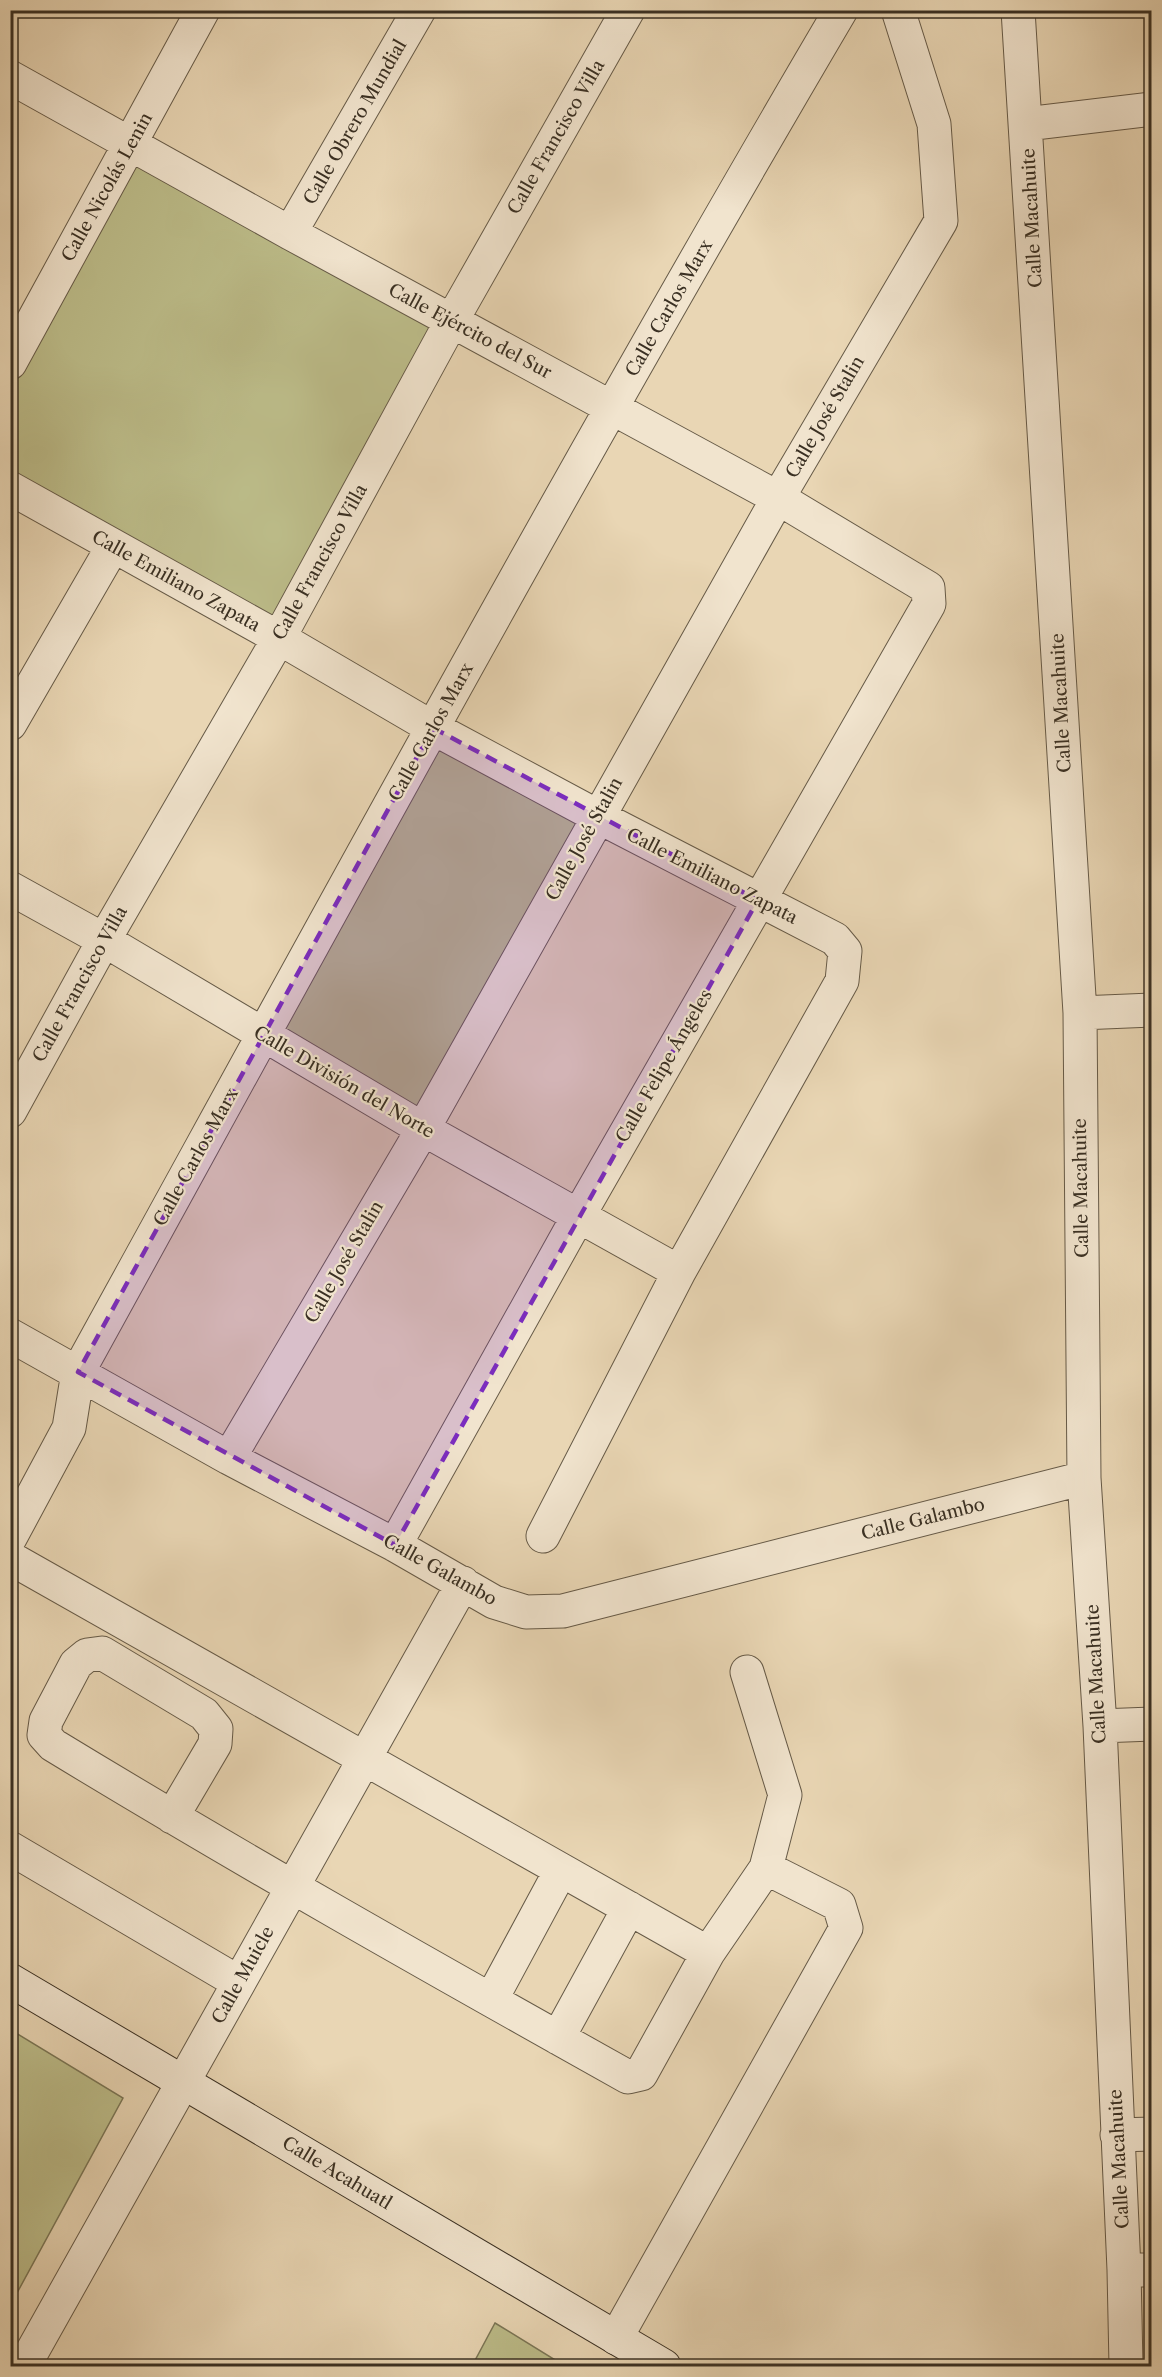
<svg xmlns="http://www.w3.org/2000/svg" width="1162" height="2377" viewBox="0 0 1162 2377" font-family="'Libre Caslon Text',serif">
<style>
.green{fill:#bcbc89;stroke:#7b7656;stroke-width:1.5}
.lines{fill:none;stroke-linecap:round;stroke-linejoin:round}
.street-casing{stroke:#665a47;stroke-width:35}
.secondary-casing{stroke:#3a3023;stroke-width:35}
.street{stroke:#f1e4ce;stroke-width:33}
.secondary{stroke:#f1e4ce;stroke-width:33}
.marked{fill:#7b2cbf;fill-opacity:0.2;stroke:#7b2cbf;stroke-width:4.5;stroke-dasharray:12 8;stroke-linejoin:round}
.labels{text-anchor:middle;dominant-baseline:central;stroke-width:4.5;stroke-linejoin:round;paint-order:stroke}
.street-label{font-size:18px;fill:#3a3023;stroke:#f1e4ce}
</style>
<rect width="100%" height="100%" fill="#e9d6b4"/>
<filter id="stains"><feTurbulence type="fractalNoise" baseFrequency=".00333" numOctaves="4"/><feColorMatrix values="0 0 0 0 .2 0 0 0 0 .09 0 0 0 0 .02 0 0 0 .5 -.17"/></filter>
<radialGradient id="worn" r=".72"><stop offset=".6" stop-color="#630" stop-opacity="0"/><stop offset="1" stop-color="#630" stop-opacity=".3"/></radialGradient>
<!-- green -->
<path class="green" d="M130,145L451,322L279,638L11,488V363Z
M433,728L597,816L423,1129L263,1035Z
M11,2030L123,2098L11,2304Z
M495,2323L565,2366H472Z"/>
<g class="lines">
<defs>
<path id="street" d="M1018,10L1080,1013L1084,1478L1100,1726L1124,2270L1126,2366
M10,77L290,233L778,498L928,588L929,604L579,1215L395,1545
M1026,124L1152,109
M290,233L419,10
M10,363L203,10
M10,488L279,638L433,728L597,816L835,939L845,951L842,981L679,1272L543,1536
M10,724L113,546
M10,888L104,940L423,1129L679,1272
M1080,1013L1152,1010
M10,1111L104,940L279,638L451,322L628,10
M10,1335L229,1458L395,1545L494,1602L526,1612L563,1611L1084,1478
M229,1458L423,1129L778,498L941,221L934,124L898,10
M10,1538L69,1428L78,1372C329,916 577,458 841,10
M10,1558L708,1953
M1100,1726L1152,1724
M172,1817L215,1744L216,1729L204,1714L102,1653L87,1655L76,1664L46,1721L44,1735L53,1745C242,1860 435,1969 628,2077L641,2074L708,1953L766,1868L785,1795L747,1672
M10,1848L238,1982
M491,2000L561,1870
M558,2038L629,1908
M1117,2135L1152,2134
M1124,2270H1152
M616,2338L846,1928L839,1905L766,1868
M24,2366L463,1583"/>
<path id="secondary" d="M10,1980L664,2366"/>
</defs>
<!-- street casing -->
<use href="#street" class="street-casing"/>
<!-- secondary casing -->
<use href="#secondary" class="secondary-casing"/>
<!-- street -->
<use href="#street" class="street"/>
<!-- secondary -->
<use href="#secondary" class="secondary"/>
</g>
<!-- marked area -->
<path class="marked" d="M433,728L758,900L395,1545L78,1372Z"/>
<g class="labels">
<!-- street labels -->
<g class="street-label">
<text transform="translate(355 122) rotate(-60)">Calle Obrero Mundial</text>
<text transform="translate(556 137) rotate(-60)">Calle Francisco Villa</text>
<text transform="translate(107 187) rotate(-61)">Calle Nicolás Lenin</text>
<text transform="translate(1032 218) rotate(-93)">Calle Macahuite</text>
<text transform="translate(669 308) rotate(-60)">Calle Carlos Marx</text>
<text transform="translate(470 331) rotate(28)">Calle Ejército del Sur</text>
<text transform="translate(825 417) rotate(-60)">Calle José Stalin</text>
<text transform="translate(320 562) rotate(-61)">Calle Francisco Villa</text>
<text transform="translate(176 581) rotate(29)">Calle Emiliano Zapata</text>
<text transform="translate(1061 703) rotate(-93)">Calle Macahuite</text>
<text transform="translate(431 732) rotate(-61)">Calle Carlos Marx</text>
<text transform="translate(584 839) rotate(-61)">Calle José Stalin</text>
<text transform="translate(712 876) rotate(27)">Calle Emiliano Zapata</text>
<text transform="translate(80 984) rotate(-61)">Calle Francisco Villa</text>
<text transform="translate(664 1066) rotate(-60)">Calle Felipe Ángeles</text>
<text transform="translate(344 1082) rotate(30)">Calle División del Norte</text>
<text transform="translate(196 1157) rotate(-61)">Calle Carlos Marx</text>
<text transform="translate(1081 1188) rotate(-91)">Calle Macahuite</text>
<text transform="translate(344 1262) rotate(-60)">Calle José Stalin</text>
<text transform="translate(923 1519) rotate(-14)">Calle Galambo</text>
<text transform="translate(440 1570) rotate(29)">Calle Galambo</text>
<text transform="translate(1096 1674) rotate(-93)">Calle Macahuite</text>
<text transform="translate(243 1975) rotate(-61)">Calle Muicle</text>
<text transform="translate(1119 2159) rotate(-93)">Calle Macahuite</text>
<text transform="translate(337 2173) rotate(31)">Calle Acahuatl</text>
</g>
</g>
<!-- margin -->
<rect width="1162" height="2377" fill="none" stroke="#e9d6b4" stroke-width="36"/>
<rect x="12" y="12" width="1138" height="2353" fill="none" stroke="#3a3023" stroke-width="3"/>
<rect x="18" y="18" width="1126" height="2341" fill="none" stroke="#3a3023" stroke-width="1.5"/>
<rect width="100%" height="100%" filter="url(#stains)"/>
<rect width="100%" height="100%" fill="url(#worn)"/>
</svg>
